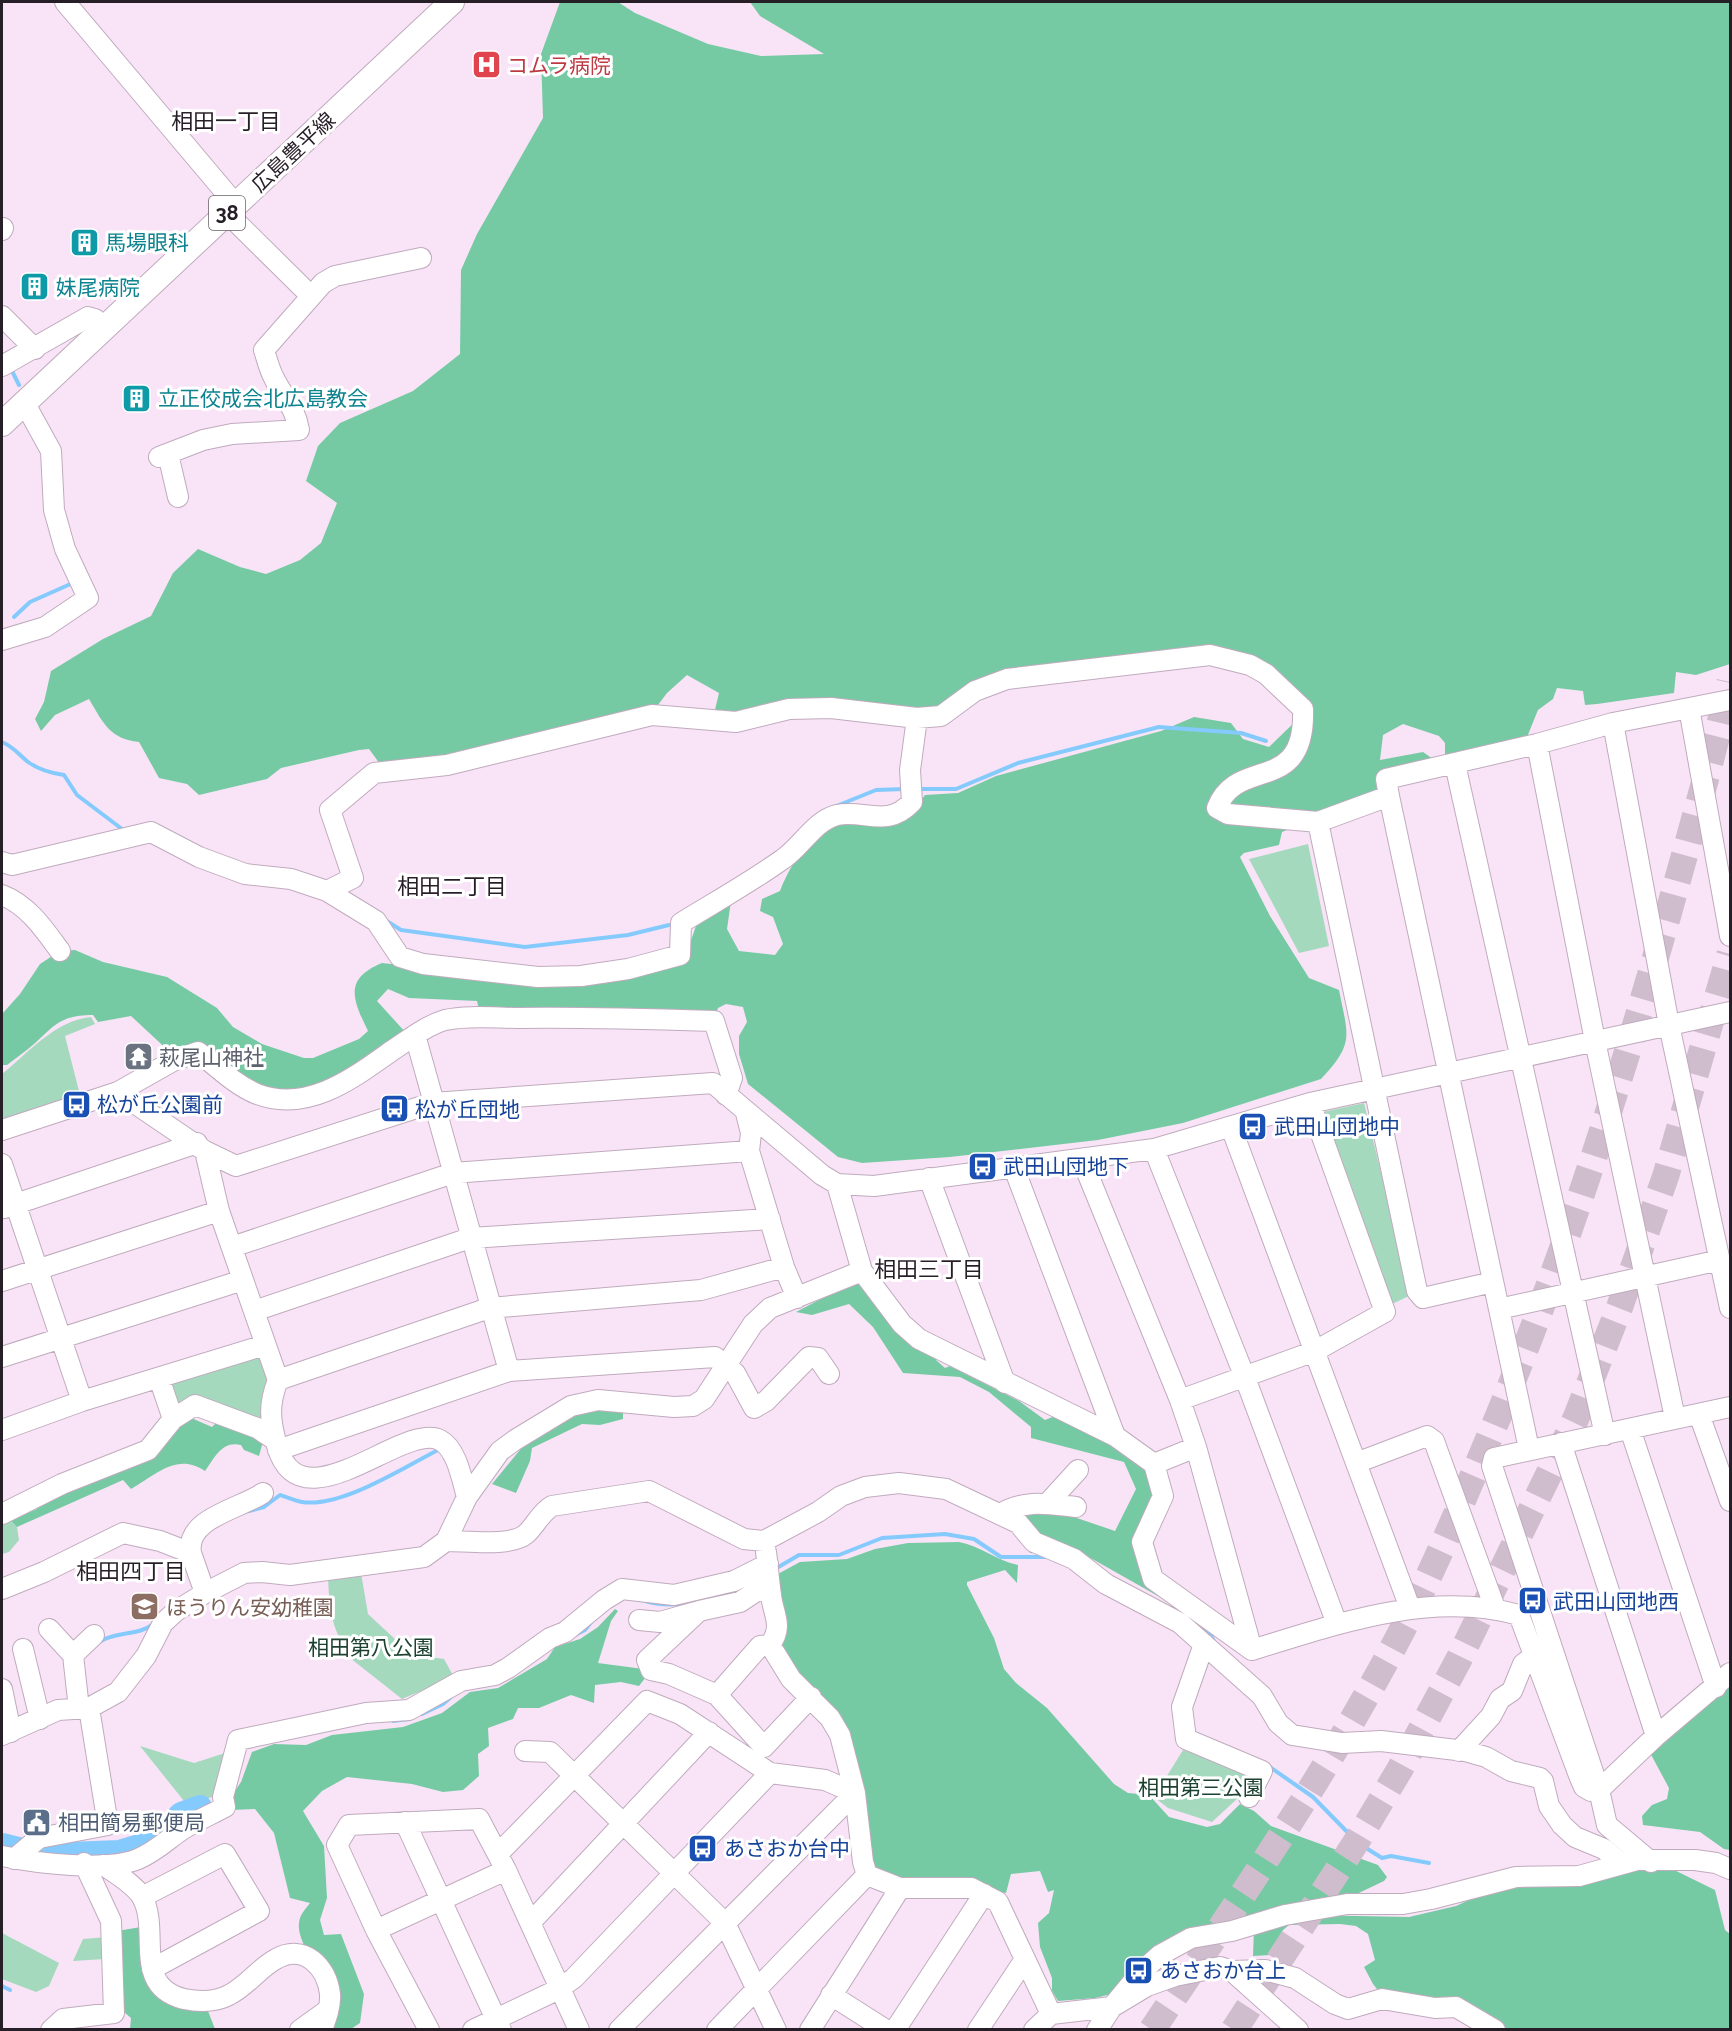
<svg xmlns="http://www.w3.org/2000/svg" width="1732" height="2031" viewBox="0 0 1732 2031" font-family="Raleway,'Noto Sans JP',sans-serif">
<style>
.green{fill:#a4d9be}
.forest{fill:#76caa3}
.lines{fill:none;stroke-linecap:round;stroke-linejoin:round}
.stream{stroke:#85cafd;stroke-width:4}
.river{stroke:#85cafd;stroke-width:24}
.highway-tunnel{stroke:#cfbdcd;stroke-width:27;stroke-dasharray:27 14;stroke-linecap:butt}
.minor-casing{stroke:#c0abbe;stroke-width:22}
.major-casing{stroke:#c0abbe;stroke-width:26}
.minor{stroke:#fff;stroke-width:20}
.major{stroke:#fff;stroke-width:24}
.labels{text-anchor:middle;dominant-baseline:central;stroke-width:6;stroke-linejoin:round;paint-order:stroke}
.shield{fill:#fff;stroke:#686268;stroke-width:1.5}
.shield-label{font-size:20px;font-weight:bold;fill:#271f27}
.health-label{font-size:21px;fill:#be3a42;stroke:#fff;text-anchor:start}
.street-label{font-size:21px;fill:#271f27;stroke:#fff}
.culture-label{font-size:21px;fill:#0d838f;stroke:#fff;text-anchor:start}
.worship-label{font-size:21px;fill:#5b616d;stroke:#fff;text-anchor:start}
.transit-label{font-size:21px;fill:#164399;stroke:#fff;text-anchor:start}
.education-label{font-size:21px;fill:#785e54;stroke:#fff;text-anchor:start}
.park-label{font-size:21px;fill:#1d4232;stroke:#fff}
.service-label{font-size:21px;fill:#4e5e75;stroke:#fff;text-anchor:start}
.neighbourhood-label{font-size:22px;fill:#271f27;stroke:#fff}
</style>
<rect width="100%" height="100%" fill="#f9e4f7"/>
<!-- green -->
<path class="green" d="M1308,844L1329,946L1299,953L1249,859Z
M91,1017L95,1024L65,1036L80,1095L2,1119V1074C28,1053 56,1020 91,1017Z
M1364,1103L1411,1295L1388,1306L1318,1113Z
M266,1352L275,1376L269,1430L195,1401L174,1413L164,1382Z
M5,1516L17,1527L19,1540L9,1552L2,1554V1517Z
M361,1573L368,1614L411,1654L444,1659L454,1677L402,1699L345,1654L349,1651C330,1631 329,1601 328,1575Z
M140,1746L194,1763L225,1753L217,1795L188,1806Z
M1183,1750L1252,1772L1238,1798L1212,1822L1168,1808L1154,1797Z
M2,1933L59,1963L49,1986L36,1992L2,1979Z
M107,1937L105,1959L73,1961L83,1939Z"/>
<!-- forest -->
<path class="forest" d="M560,2H618L635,13L708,44L761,56L824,54L760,16L750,2H1730V664L1696,675L1676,672L1674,693L1597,704L1585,705L1583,691L1557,688L1553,699L1538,710L1525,742L1445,760V743L1439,736L1403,724L1383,735L1380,760L1423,752L1436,761L1381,775L1376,794L1282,832L1279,845L1244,853L1240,857L1270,916L1309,978L1339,990C1348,1036 1355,1043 1321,1079L1183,1123L1098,1140L950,1157L862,1163L838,1157L748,1084L739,1054V1036L747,1022L743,1007L726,1004L718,1008L715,1016L479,1010L477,1001L409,998L388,989L377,1001L407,1034L322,1090L260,1091L230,1074L173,1055L131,1016L98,1022L93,1015C61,1015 55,1025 34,1044C26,1051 16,1058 7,1065H2V1014L20,994L40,964L60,951L75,950L103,962L167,977L217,1008L233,1027L262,1044L304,1058H313L359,1039L368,1031C353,1000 343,979 382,963L579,984L684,961L699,917L732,894L727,929L739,951L775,955L783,944L773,917L760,911L762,899L780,891C810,818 845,820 915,809L925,795L958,793L996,776L1161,731L1194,717L1231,723L1243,739L1269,747L1301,716C1273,677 1267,653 1214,649L1067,669L938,711L735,719L714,714L719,693L687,675L667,693L655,709L445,756L380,764L369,749L359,750L281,768L267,779L199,795L187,784L159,778L139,742C110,739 103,723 89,699L55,715L41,731L35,719L44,702L51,671L103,639L151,616L173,573L198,549L240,567L266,574L300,560L321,543L337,503L306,481L318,446L340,423L413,391L460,354L461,270L477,234L543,118L541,54Z
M861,1278L940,1356L936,1360L945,1368L950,1366L1019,1401L1045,1420L1055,1416L1152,1465L1155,1496L1136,1541L1188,1613L1087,1556L1075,1553H1030L1019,1533V1508L1074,1517L1115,1531L1136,1489L1124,1462L1031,1438V1427L989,1392L960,1377L903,1373L873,1327L849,1304L812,1315L796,1312Z
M579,1410L623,1412V1419L600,1425L582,1424L532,1448L530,1461L516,1493L492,1484L524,1445Z
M189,1417L212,1427L220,1419L264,1438L259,1456L244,1450L241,1445C222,1441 216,1456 205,1471C177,1452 156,1475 131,1489L123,1480L17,1527L10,1520L37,1509L36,1501L90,1476L175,1423Z
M959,1542C981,1546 997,1561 1018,1565L1017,1583L1005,1570L967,1582V1585L994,1638L1004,1669L1016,1683L1047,1708L1114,1784L1128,1793L1149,1795L1169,1817L1207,1827L1220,1824L1240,1804L1254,1811L1271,1826L1378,1865L1387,1877L1384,1881L1342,1901L1265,1913L1172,1937L1155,1949L1116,1993L1095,1998L1058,2001L1052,1991V1978L1040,1947L1038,1923L1049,1913L1054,1890L1048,1892L1040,1871L1011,1874L1006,1893L879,1877L869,1864L849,1761L776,1645V1575L800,1562L847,1559L875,1549L908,1543Z
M615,1609L618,1611L611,1621L598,1663L651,1670L639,1686L621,1682L595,1685L594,1703L571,1695L539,1708H518L513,1719L488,1728L489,1746L478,1754L479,1776L463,1790L443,1792L412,1784L347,1777L322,1791L303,1811L324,1846L327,1898L320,1920L324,1935L341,1934L364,1994L360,2023L351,2029H327L334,1995C324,1978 296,1942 299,1923C300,1914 305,1910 310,1903L290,1898L274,1833L255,1809L232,1810L229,1800L241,1782L252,1752L274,1744L306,1745L332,1735L403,1727L442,1713L470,1692L498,1688L547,1659L555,1647L580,1639L598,1627Z
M1730,1679V1850L1724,1849L1700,1832L1643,1825L1642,1816L1652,1805L1667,1799L1669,1788L1648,1749Z
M1666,1866L1715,1890L1725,1930L1730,1934V2029H1501L1381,1994L1373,1984L1364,1967L1375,1960L1368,1934L1356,1926L1340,1924L1289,1925L1283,1930L1270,1955L1253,1956L1254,1929L1307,1915L1409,1917L1456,1906L1499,1886Z
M141,1927L150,1983L190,2010L208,2011L215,2029H130L131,2018L118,2007L117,1931Z"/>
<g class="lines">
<!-- stream -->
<path class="stream" d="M11,369L19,385
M14,617L30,602L75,582
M2,742C14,747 18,754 28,762C39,770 50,773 64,775L77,795L126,832
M918,789H956L1018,763L1159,727L1241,733L1266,741
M834,807L876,790L905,789
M385,920L401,930L525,947L628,935L669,925
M249,1511L264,1507L280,1495C287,1497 295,1501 302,1502C342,1508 404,1467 440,1449
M775,1569L799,1555H839L882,1538L945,1534L974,1539L1001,1557H1048
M642,1600C678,1612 717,1598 751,1584
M1197,1626L1210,1634L1215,1643
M575,1635L585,1630L592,1621
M99,1642C116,1631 139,1636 153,1624
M422,1714L443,1704L451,1697
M393,1721L409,1719
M1267,1765L1313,1797L1358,1843L1382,1858L1391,1856L1429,1863
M2,1986L10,1990"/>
<!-- river -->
<path class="river" d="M2,1845L43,1855L119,1852L153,1842L181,1814L200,1807"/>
<!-- highway-tunnel -->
<path class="highway-tunnel" d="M1152,2030C1238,1902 1325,1776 1397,1640C1435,1568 1466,1492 1498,1417C1566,1252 1620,1083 1669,911C1690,835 1712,759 1730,682
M1234,2030L1358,1839L1400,1769L1459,1659L1576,1418L1620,1306L1666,1175L1730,954"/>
<defs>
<path id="minor" d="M65,2L236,205
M227,213L311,296
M2,230L3,228
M2,316L35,349
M2,366L88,317L95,319L104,329
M168,454L178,497
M159,457L203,440L232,434L299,430C295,406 283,397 274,378C269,369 267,359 264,350L323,283L335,276L421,258
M2,640L45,627L88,598L65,549L54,510L51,451L24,402
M1689,708L1730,936
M1613,723L1669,1025L1730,1308
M1537,744L1595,1041L1675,1418
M1455,764L1605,1435
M1389,796L1529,1449
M1318,822L1417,1291L1423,1298L1493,1282
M2,862L12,865L151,832L199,857L245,874L291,879L327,891L353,878L330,810L374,773L447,765L652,715L736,722L789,709L831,708L917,718L941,716L975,691L1007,679L1210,655L1250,665L1266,674L1303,709C1306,797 1237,755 1217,808L1228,814L1318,822L1389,796L1386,779L1537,744L1613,723L1730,700
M327,891L376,921L400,957L423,964L538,977L581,976L628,969L680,955L681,923C715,902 751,882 783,859C802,846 814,821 837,815C864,809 887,829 912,802L910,770L917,718
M2,895C28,905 44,929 60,951
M415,1035L509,1371
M118,1092L173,1061L198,1052C216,1066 235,1085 257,1094C307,1113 352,1079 390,1052C407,1041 425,1026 445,1020C467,1015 496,1018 518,1018C583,1017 649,1019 714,1021L732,1078L726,1095
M746,1113L751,1133L749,1151L784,1267L797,1298
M1231,1127L1410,1608
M2,1130L118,1092L205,1151L236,1166L432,1103L713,1083L822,1175L837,1184L874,1186L1154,1149L1310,1103L1730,1012
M1154,1149L1244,1375L1337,1624
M205,1151L219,1211L278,1380C268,1405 270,1421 277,1446C301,1529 403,1421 440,1440C457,1449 462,1480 467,1497
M1082,1160L1180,1400L1196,1447L1252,1650
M2,1164L82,1401
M1014,1168L1115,1436
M929,1178L1005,1383
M837,1184L862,1271L902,1324L919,1339L1115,1436L1154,1464L1163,1496L1142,1542L1153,1579L1252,1650
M4,1208L197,1143
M232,1247L453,1173L749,1151
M2,1281L219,1211
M1499,1309L1720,1260
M254,1311L470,1238L770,1219
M2,1357L243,1280
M159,1378L173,1419
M278,1380L489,1308L701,1290L784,1267
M1180,1400L1315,1351L1385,1312L1310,1103
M1699,1414L1730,1501
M1630,1429L1716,1687
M2,1430L82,1401L265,1345
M1561,1443L1656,1736
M278,1450L509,1371L715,1357L735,1373L754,1408L766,1401L809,1357L818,1358L829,1374
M1356,1463L1427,1436L1434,1441L1495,1608
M1154,1464L1196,1447
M1047,1504L1078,1470
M2,1514L62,1484L148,1450L173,1419L195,1405L257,1428L275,1440
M1000,1514C1025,1499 1048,1504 1076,1507
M446,1541C467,1541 511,1547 526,1534C536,1525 540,1513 552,1506L649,1491L744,1539L764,1541L818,1512L841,1496L865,1487L899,1483L946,1489L1018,1523L1034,1542L1074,1559L1106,1584L1180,1623L1262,1696L1278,1723L1292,1735L1342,1743L1381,1741L1465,1751L1486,1757L1511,1771L1540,1778L1543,1781L1549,1806L1562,1825L1575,1837L1604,1849L1622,1864
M766,1552C768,1567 769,1581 771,1595C773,1615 784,1625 770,1645L791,1679L830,1718L840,1735L855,1793L863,1862L867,1875L900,1888H971L998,1902L1051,2014
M191,1553C185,1518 240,1509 263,1493
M2,1589L44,1572L123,1533L160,1541L191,1553L205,1593
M771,1595L761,1588L740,1602L699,1611L647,1660L651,1670L669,1674L717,1695L764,1747L811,1697
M639,1620L660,1622L696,1612
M49,1629L73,1655L79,1709
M1204,1644L1182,1707L1186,1739L1262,1771L1249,1797
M23,1649L40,1719
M1252,1650C1337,1624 1430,1590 1519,1615L1580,1778L1584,1787L1591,1791L1599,1790L1656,1736L1730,1673
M73,1655L94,1635
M2,1689L11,1732
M717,1695L760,1646L770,1645
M2,1735L58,1710L89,1708L118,1692L146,1656L163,1623L176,1611L205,1593L244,1573L262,1572L290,1575L424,1557L446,1541L467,1497L500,1451L515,1440L571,1406L598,1400L674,1407L693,1406L704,1399L753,1324L770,1308L862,1271
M525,1751L550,1752L725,1923L776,2030
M1459,1751L1491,1716L1500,1699L1512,1691L1523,1664L1535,1655
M405,1822L501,2030
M498,1854L647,1701L680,1714L770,1773
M2,1856C35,1863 107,1872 138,1859C155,1852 166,1841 180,1831C194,1822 210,1815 225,1807L223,1797L238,1740L366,1713L409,1710L461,1681L495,1675L508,1668L550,1638L565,1632L604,1600L622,1589L674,1595L734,1581L768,1564
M14,1859L39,1838L108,1825L89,1708
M1651,1862L1607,1825L1599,1790L1492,1466L1494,1458L1730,1407
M103,1865C115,1873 134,1884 142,1897C161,1930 131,1986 184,1999C199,2002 216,2002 229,1995C247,1986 259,1968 276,1959C304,1943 327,1967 330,1994C331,2006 326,2019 322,2030
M142,1897L225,1854L259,1911L152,1969
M531,1922L709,1732
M376,1930L506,1870
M1232,1971L1298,2030
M831,1995L886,2030
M51,2030L63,2019L114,2013L111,1921L84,1863
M300,2030L328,2010
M429,2030L376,1930L337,1845L349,1825L479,1819L506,1870L579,2030
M473,2030L559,1989L574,1978L770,1773L825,1780L855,1793
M619,2030L855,1793
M717,2030L867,1875
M810,2030L900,1888
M895,2030L984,1894
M978,2030L1025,1959
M1034,2030L1051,2014L1112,2007L1147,1986L1175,1976L1220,1967L1232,1971L1265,1970L1295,1978L1335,2004L1348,2009L1382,1999L1435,2008L1456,2007L1495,2030
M1097,2030L1112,2007L1142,1971L1160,1955L1191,1938L1232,1931L1285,1915L1347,1904H1403L1431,1899L1516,1877L1579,1876L1637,1860H1695L1716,1863L1730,1869"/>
<path id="major" d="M2,424L452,2"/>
</defs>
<!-- minor casing -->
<use href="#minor" class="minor-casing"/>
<!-- major casing -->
<use href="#major" class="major-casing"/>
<!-- minor -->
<use href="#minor" class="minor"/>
<!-- major -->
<use href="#major" class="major"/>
</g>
<!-- icons -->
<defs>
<symbol id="hospital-square" viewBox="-11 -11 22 22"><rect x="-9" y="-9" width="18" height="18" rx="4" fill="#e0444e" stroke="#fff"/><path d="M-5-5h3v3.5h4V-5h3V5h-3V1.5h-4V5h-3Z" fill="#fff"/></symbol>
<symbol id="building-square" viewBox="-11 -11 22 22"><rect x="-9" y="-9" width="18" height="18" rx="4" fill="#0f9aa8" stroke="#fff"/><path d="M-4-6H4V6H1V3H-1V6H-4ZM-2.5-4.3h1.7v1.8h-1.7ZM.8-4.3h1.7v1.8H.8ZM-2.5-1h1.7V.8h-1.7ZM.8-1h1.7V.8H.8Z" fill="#fff"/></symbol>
<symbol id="temple-square" viewBox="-11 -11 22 22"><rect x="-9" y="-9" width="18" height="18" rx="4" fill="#6b7280" stroke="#fff"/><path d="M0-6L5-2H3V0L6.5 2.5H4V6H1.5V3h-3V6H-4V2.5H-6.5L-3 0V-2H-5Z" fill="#fff"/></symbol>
<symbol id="bus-square" viewBox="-11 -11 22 22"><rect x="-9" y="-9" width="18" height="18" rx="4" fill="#1a4fb4" stroke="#fff"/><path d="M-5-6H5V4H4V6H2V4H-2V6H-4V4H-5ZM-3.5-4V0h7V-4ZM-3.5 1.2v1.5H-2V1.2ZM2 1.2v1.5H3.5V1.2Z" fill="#fff"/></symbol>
<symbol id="school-square" viewBox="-11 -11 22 22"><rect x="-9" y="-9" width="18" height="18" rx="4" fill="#8d6e63" stroke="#fff"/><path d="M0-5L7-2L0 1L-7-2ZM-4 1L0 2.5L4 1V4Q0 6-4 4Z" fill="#fff"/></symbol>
<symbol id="civic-square" viewBox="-11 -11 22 22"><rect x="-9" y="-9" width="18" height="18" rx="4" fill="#5c6f8a" stroke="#fff"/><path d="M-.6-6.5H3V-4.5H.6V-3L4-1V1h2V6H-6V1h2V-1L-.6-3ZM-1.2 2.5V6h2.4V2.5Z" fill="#fff"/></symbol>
</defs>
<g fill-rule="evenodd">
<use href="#hospital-square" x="470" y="48" width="33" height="33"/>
<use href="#building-square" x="68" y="226" width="33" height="33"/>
<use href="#building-square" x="18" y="270" width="33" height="33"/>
<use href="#building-square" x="120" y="382" width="33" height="33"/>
<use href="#temple-square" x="122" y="1040" width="33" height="33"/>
<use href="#bus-square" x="60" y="1088" width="33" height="33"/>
<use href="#bus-square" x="378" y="1092" width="33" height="33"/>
<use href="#bus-square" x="1236" y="1110" width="33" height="33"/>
<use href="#bus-square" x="966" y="1150" width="33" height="33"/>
<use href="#bus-square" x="1516" y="1584" width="33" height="33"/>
<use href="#school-square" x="128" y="1590" width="33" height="33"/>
<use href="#civic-square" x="20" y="1806" width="33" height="33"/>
<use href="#bus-square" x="686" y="1832" width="33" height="33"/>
<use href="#bus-square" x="1122" y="1954" width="33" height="33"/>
</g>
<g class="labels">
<!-- shield labels -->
<rect class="shield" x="209" y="196" width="36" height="34" rx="4.5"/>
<g class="shield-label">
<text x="227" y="213">38</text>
</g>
<!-- health labels -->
<g class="health-label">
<text x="507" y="65">コムラ病院</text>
</g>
<!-- street labels -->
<g class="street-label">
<text transform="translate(293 152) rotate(-43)">広島豊平線</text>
</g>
<!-- culture labels -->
<g class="culture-label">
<text x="105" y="242">馬場眼科</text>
<text x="56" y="287">妹尾病院</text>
<text x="158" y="398">立正佼成会北広島教会</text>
</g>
<!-- worship labels -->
<g class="worship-label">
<text x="159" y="1057">萩尾山神社</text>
</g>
<!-- transit labels -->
<g class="transit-label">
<text x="97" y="1104">松が丘公園前</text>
<text x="415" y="1109">松が丘団地</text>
<text x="1274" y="1126">武田山団地中</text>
<text x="1003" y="1166">武田山団地下</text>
<text x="1553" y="1601">武田山団地西</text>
<text x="724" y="1848">あさおか台中</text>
<text x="1160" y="1970">あさおか台上</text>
</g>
<!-- education labels -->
<g class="education-label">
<text x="166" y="1607">ほうりん安幼稚園</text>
</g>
<!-- park labels -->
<g class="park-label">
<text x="371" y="1647">相田第八公園</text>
<text x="1201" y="1787">相田第三公園</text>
</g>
<!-- service labels -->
<g class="service-label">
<text x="58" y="1822">相田簡易郵便局</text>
</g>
<!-- neighbourhood labels -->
<g class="neighbourhood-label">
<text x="226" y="121">相田一丁目</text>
<text x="452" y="886">相田二丁目</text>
<text x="929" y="1269">相田三丁目</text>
<text x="131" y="1571">相田四丁目</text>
</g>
</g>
<!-- border -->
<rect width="1732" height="2031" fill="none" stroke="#271f27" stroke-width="6"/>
</svg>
